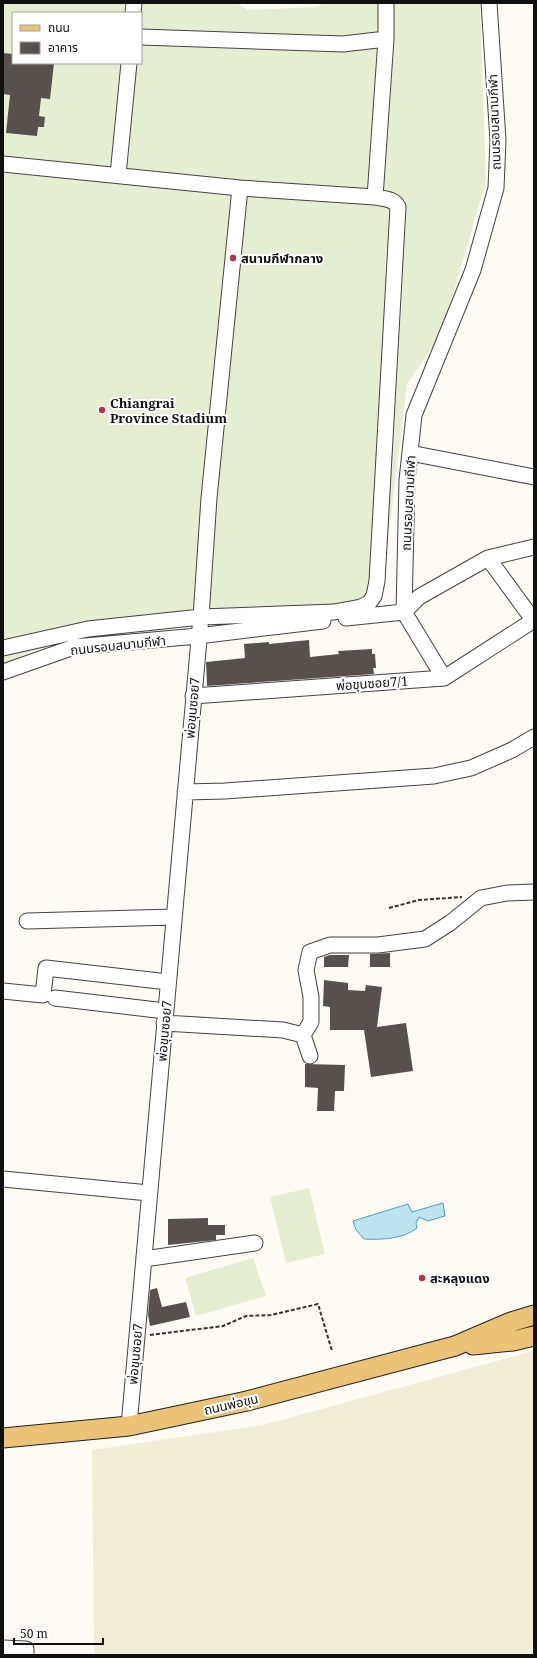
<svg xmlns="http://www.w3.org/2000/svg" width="537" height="1658" viewBox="0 0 537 1658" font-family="'Noto Serif','Noto Sans Thai',serif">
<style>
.farmland{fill:#f2edd5}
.pitch{fill:#e6eed1;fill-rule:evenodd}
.water{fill:#bde2f0;stroke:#4c9dbf}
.building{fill:#57504d}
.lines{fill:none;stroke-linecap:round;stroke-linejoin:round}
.minor-casing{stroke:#434343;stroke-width:17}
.major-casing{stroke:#212121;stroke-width:21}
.path{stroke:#323232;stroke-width:2;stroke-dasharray:4 2;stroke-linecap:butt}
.minor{stroke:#fff;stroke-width:15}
.major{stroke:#eac377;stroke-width:19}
.poi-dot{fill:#b13648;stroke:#fff;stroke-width:1.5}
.labels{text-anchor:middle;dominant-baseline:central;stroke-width:4;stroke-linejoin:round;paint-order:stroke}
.street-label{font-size:13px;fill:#101010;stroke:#fff}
.poi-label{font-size:13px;font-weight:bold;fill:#101010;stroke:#fff;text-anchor:start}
</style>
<rect width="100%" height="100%" fill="#fefbf4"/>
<!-- farmland -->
<path class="farmland" d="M534,1351V1617L532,1655H94L92,1450L263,1425Z"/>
<!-- pitch -->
<path class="pitch" d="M3,3H236L248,10L316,7L325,3H480L486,181L441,335L407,384L381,599L198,625L91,632L30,652L3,665ZM13,13H141V63H13Z
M309,1188L325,1254L286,1263L270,1197Z
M253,1258L266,1296L196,1316L185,1278Z"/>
<!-- water -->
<path class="water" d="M443,1203L445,1216L428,1221L419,1217L416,1223L417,1228C404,1239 380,1240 364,1239L356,1230L353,1221L408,1204L412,1212Z"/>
<!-- building -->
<path class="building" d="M3,53L13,54V63H54L50,99L41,98L39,116L45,117L44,127H38L37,136L6,133L10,95L3,94Z
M309,640L310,657L339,654L338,651L372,649V654H375L376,668H373L374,674L207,686L206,662L245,658L244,644L269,642V644Z
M390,953V967H370V954Z
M330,955H349L348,967H324V957Z
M324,980L348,983V990L365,991L366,985L382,987L377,1027L406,1023L413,1071L371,1077L364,1030H330V1007L323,1006Z
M305,1064L345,1065L344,1091H335L334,1111H317L318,1088L305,1087Z
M208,1218V1225H225V1235H216V1240L168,1245V1219Z
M157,1288L162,1307L186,1302L190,1317L150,1326L148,1315L150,1290Z"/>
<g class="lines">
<defs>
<path id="minor" d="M133,13L134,3
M141,37L343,44L386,39
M3,164L240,188L375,197C383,199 394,198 398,207L377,581L374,596L369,603L361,607L334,612L201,617L88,629L3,648
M118,175L129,63
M375,197L386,39V3
M410,453L534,477
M488,558L534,621
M346,618L404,612L407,480L414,415L473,270L496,188L498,140L489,3
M3,672L74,647L198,636L323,621
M444,678L404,612L419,597L488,558L534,547
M193,696L444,678L534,620
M185,792L225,791L434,776L471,768L512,750L534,737
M27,921L174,917
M3,991L43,995L46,968L168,982
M55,998L165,1011
M164,1023L283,1030L303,1035
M303,1035L311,1022V997L306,970L310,952L330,945H378L425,939L450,923L481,898L507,893L534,892
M303,1035L310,1056
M3,1179L149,1193
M144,1259L255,1243
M129,1426L201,617L209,498L240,188
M3,1648L26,1649V1655"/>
<path id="major" d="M473,1345L513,1341L534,1336
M3,1438L129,1426L247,1401L455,1346L511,1322L534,1315"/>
</defs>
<!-- minor casing -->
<use href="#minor" class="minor-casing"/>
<!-- major casing -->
<use href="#major" class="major-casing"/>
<!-- path -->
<path class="path" d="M389,908L419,900L462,897
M150,1335L223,1326L246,1316L271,1315L318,1304L332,1351"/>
<!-- minor -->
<use href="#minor" class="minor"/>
<!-- major -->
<use href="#major" class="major"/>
</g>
<!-- markers -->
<g class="poi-dot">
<circle cx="233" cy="258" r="4"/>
<circle cx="102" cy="410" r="4"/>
<circle cx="422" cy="1278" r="4"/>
</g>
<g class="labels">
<!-- street labels -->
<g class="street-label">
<text transform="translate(494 122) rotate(-92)">ถนนรอบสนามกีฬา</text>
<text transform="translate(408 503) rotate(-87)">ถนนรอบสนามกีฬา</text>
<text transform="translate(118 645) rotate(-6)">ถนนรอบสนามกีฬา</text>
<text transform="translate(372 683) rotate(-4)">พ่อขุนซอย7/1</text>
<text transform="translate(192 708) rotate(-85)">พ่อขุนซอย7</text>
<text transform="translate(164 1031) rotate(-85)">พ่อขุนซอย7</text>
<text transform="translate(135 1354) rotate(-85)">พ่อขุนซอย7</text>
<text transform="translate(231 1404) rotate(-13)">ถนนพ่อขุน</text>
</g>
<!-- poi labels -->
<g class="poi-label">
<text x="241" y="258">สนามกีฬากลาง</text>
<text x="110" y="403">Chiangrai<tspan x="110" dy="15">Province Stadium</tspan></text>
<text x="430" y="1278">สะหลุงแดง</text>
</g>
</g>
<!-- border -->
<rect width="537" height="1658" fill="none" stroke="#101010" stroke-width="8"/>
<!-- legend -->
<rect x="12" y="12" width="130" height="52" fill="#ffffff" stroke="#9f9f9f"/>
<rect x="20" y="25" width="20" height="6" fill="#eac377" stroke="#9f9f9f"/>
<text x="48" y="32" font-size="12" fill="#101010">ถนน</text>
<rect x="20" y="42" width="20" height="12" fill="#57504d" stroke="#9f9f9f"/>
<text x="48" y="52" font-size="12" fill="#101010">อาคาร</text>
<!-- scale -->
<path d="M14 1638v6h89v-6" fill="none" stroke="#101010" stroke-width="2"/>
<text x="20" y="1638" font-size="12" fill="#101010" stroke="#ffffff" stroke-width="3" paint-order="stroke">50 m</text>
</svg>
